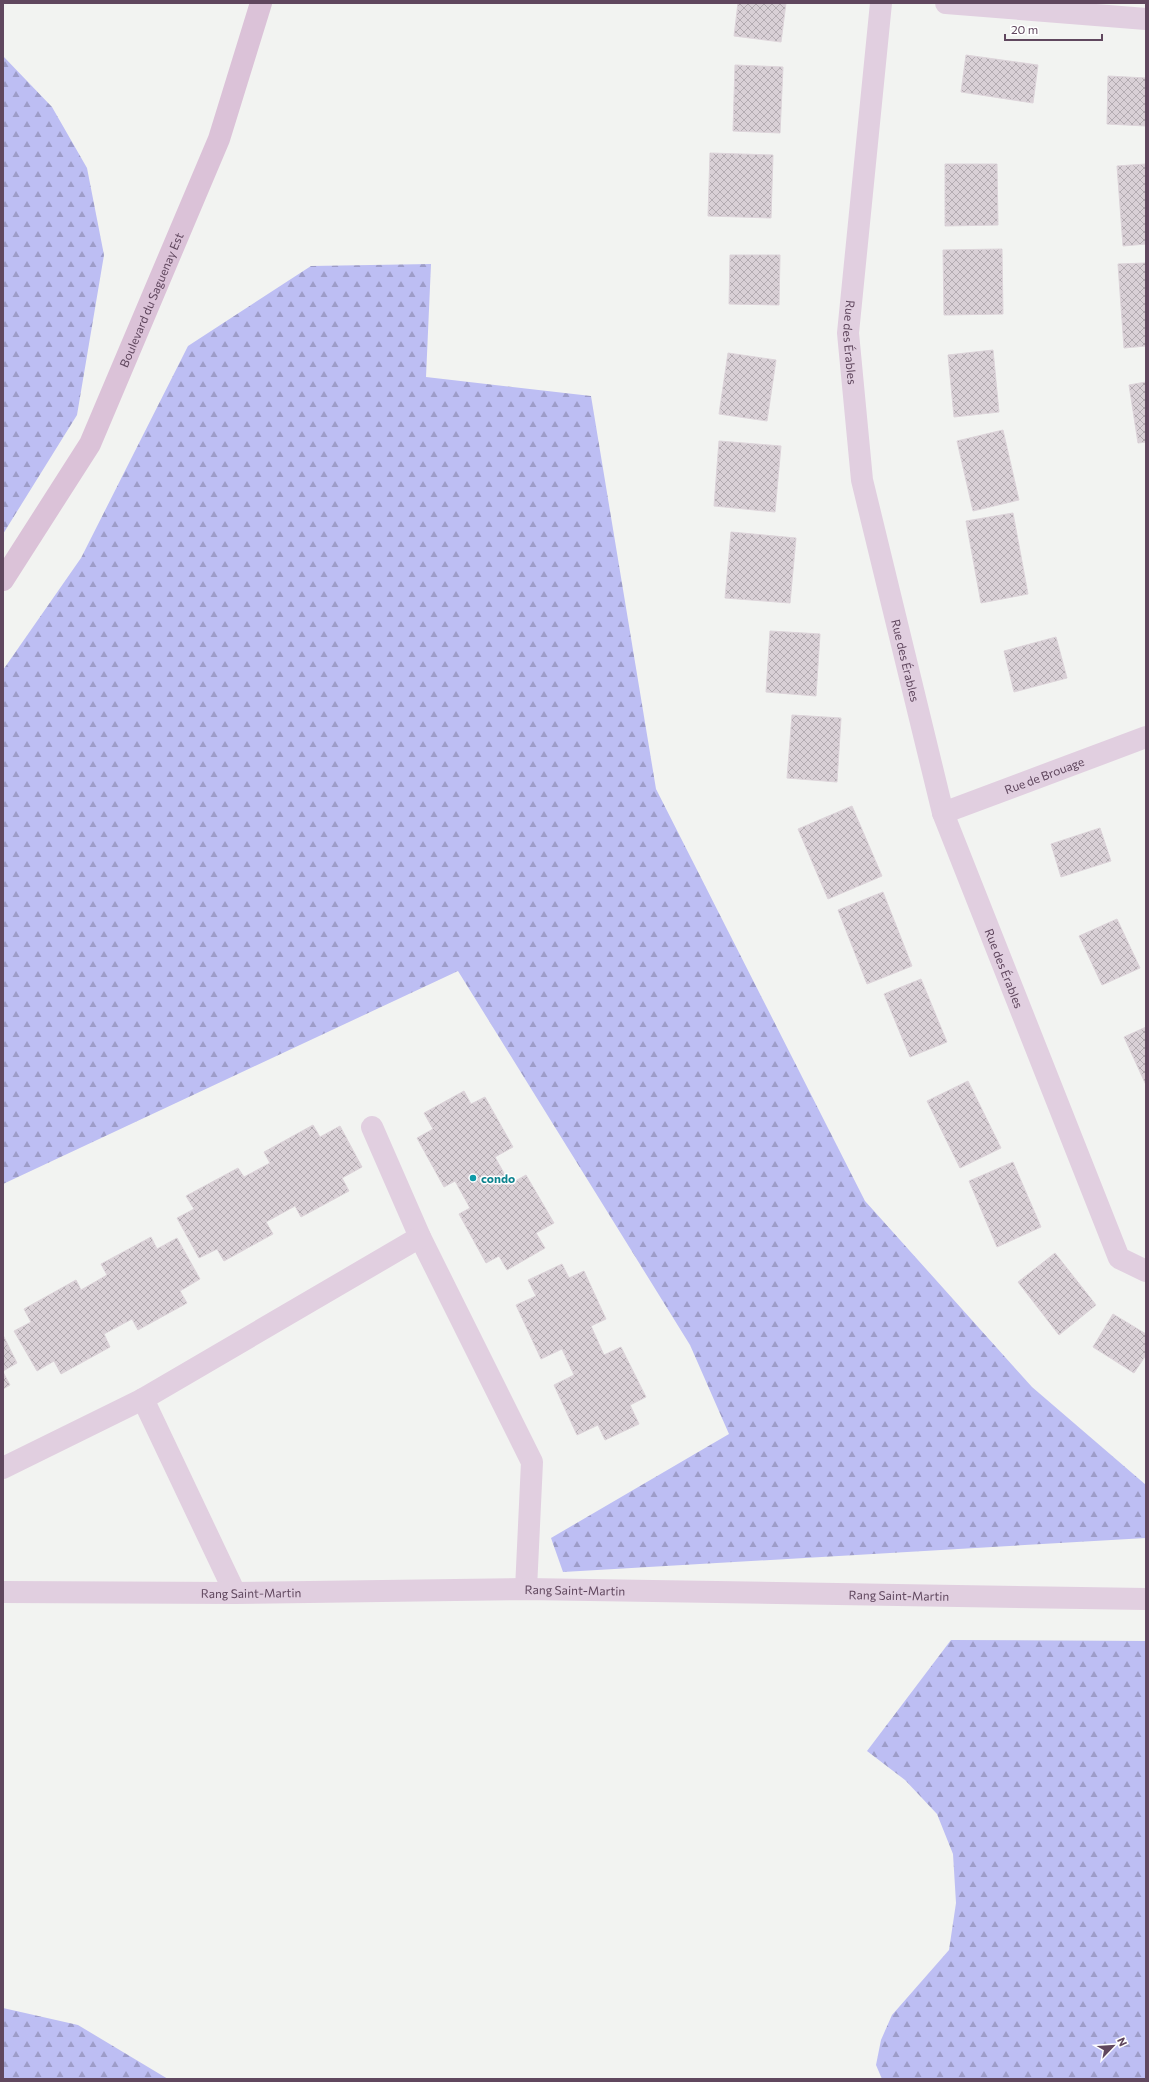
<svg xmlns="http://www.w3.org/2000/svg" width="1149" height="2082" viewBox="0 0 1149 2082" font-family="Commissioner,sans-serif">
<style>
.forest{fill:url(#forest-firs)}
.building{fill:url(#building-cross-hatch);stroke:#ddd4da}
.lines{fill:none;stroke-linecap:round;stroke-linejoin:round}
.minor{stroke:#e1cfe0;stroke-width:22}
.tertiary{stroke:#e1cfe0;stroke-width:22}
.secondary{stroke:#dbc2d8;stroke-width:22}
.culture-dot{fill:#0f9aa8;stroke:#fff;stroke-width:1.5}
.labels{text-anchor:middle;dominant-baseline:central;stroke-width:3;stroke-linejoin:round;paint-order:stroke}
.street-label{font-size:12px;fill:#60475e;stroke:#fff}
.culture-label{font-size:12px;font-weight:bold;fill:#0d838f;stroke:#fff;text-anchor:start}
</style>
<defs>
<pattern id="forest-firs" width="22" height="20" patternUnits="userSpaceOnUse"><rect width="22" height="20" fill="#bdbef3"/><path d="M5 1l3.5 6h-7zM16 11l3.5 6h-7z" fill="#9d9cc8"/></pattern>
<pattern id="building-cross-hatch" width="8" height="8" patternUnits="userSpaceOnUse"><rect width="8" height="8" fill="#d9d0d6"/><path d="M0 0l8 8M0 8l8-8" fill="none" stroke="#b3abb1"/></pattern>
</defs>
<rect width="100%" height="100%" fill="#f2f3f1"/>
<!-- forest -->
<path class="forest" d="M3,56L52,107L87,168L104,255L77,415L3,534Z
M431,264L426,377L591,396L656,789L865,1201L1032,1387L1146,1485V1538L563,1572L551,1538L729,1434L690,1345L458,971L3,1184V670L81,558L188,346L311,266Z
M951,1640L1146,1641V2079H882L876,2065L881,2040L892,2015L949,1950L956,1903L953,1854L937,1814L905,1780L867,1751Z
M3,2008L78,2025L168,2079H3Z"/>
<!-- building -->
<path class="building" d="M738,3H786L781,42L734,36Z
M966,55L1038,65L1033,103L961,92Z
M735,65L783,67L780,133L733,131Z
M1108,76L1146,78V126L1107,124Z
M710,153L773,155L771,218L708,216Z
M945,164H997L998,225L945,226Z
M1146,164V244L1123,246L1117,166Z
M1002,249L1003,314L944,315L943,250Z
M730,255H780L779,305L729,304Z
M1146,263V346L1124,348L1118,264Z
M993,350L999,412L954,417L948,355Z
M728,353L776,360L767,421L719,414Z
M1146,382V442L1138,443L1129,385Z
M1003,430L1019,500L973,511L957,441Z
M719,441L781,446L775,512L714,506Z
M1013,513L1028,594L981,603L966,521Z
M731,532L796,538L790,603L725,598Z
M770,631L820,634L816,696L766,692Z
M1056,637L1067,678L1014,692L1004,651Z
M792,715L841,718L837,782L787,778Z
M852,806L882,876L828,899L798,829Z
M1100,828L1111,861L1061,877L1051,844Z
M883,892L912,966L867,984L838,910Z
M1117,919L1140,968L1102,985L1079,936Z
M921,979L947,1042L910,1057L884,994Z
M1146,1027V1085L1124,1037Z
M968,1081L1001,1148L960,1168L927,1101Z
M464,1091L471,1104L485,1097L513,1147L495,1157L510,1184L526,1175L554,1223L536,1233L545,1248L507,1270L499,1256L486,1263L459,1214L470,1208L455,1181L444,1187L417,1138L433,1129L424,1113Z
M313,1125L320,1137L340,1126L362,1167L342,1178L349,1191L301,1217L295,1206L266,1222L273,1234L224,1261L217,1249L199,1258L177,1218L194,1209L186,1196L238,1168L244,1177L270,1163L264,1152Z
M1013,1162L1041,1227L997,1247L969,1181Z
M151,1237L157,1249L177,1238L200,1279L180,1291L187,1303L138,1330L132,1319L104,1334L110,1347L61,1374L54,1361L37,1371L14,1331L31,1322L24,1309L76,1280L81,1290L107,1275L101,1264Z
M1055,1253L1096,1305L1059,1335L1018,1282Z
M562,1264L569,1278L584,1271L606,1319L591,1326L604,1355L621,1347L646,1397L630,1405L639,1424L605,1440L598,1425L577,1435L554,1385L574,1375L562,1349L541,1359L516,1305L536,1296L528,1280Z
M1113,1314L1146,1334V1355L1134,1373L1093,1347Z
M3,1335L17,1363L3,1371Z
M3,1372L10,1385L3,1389Z"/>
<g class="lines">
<!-- minor -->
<g class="minor">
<path id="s1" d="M881,3L848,333L862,480L943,813L1119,1258L1146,1271"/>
<path d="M946,3L1146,19"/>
<path id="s2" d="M943,813L1146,737"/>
<path d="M372,1127L420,1237L532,1462L526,1589"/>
<path d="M143,1399L235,1593"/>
<path d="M3,1468L143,1399L420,1237"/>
</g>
<!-- tertiary -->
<path class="tertiary" id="s3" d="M3,1592L235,1593L526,1589L1146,1599"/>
<!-- secondary -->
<path class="secondary" id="s4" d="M3,580L90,444L219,139L261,3"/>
</g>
<!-- markers -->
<circle class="culture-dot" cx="473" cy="1178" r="4"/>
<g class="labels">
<!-- street labels -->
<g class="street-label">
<text stroke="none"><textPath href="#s4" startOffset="318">Boulevard du Saguenay Est</textPath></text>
<text stroke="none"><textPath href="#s1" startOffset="341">Rue des Érables</textPath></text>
<text stroke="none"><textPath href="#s1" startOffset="665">Rue des Érables</textPath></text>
<text stroke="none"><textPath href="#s2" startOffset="108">Rue de Brouage</textPath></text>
<text stroke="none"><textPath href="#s1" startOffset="989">Rue des Érables</textPath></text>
<text stroke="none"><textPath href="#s3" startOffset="572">Rang Saint-Martin</textPath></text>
<text stroke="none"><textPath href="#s3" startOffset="248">Rang Saint-Martin</textPath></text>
<text stroke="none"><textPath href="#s3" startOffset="896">Rang Saint-Martin</textPath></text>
</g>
<!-- culture labels -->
<g class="culture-label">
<text x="481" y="1178">condo</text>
</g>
</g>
<!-- border -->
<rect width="1149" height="2082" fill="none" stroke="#60475e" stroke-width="8"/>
<!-- north arrow -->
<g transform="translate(1113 2046) rotate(65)" stroke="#ffffff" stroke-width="3" paint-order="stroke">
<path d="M0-3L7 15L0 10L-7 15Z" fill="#60475e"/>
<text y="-6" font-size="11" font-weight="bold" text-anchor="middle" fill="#60475e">N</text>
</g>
<!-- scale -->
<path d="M1005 34v6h97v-6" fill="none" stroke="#60475e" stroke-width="2"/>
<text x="1011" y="34" font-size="12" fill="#60475e" stroke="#ffffff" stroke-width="3" paint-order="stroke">20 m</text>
</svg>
